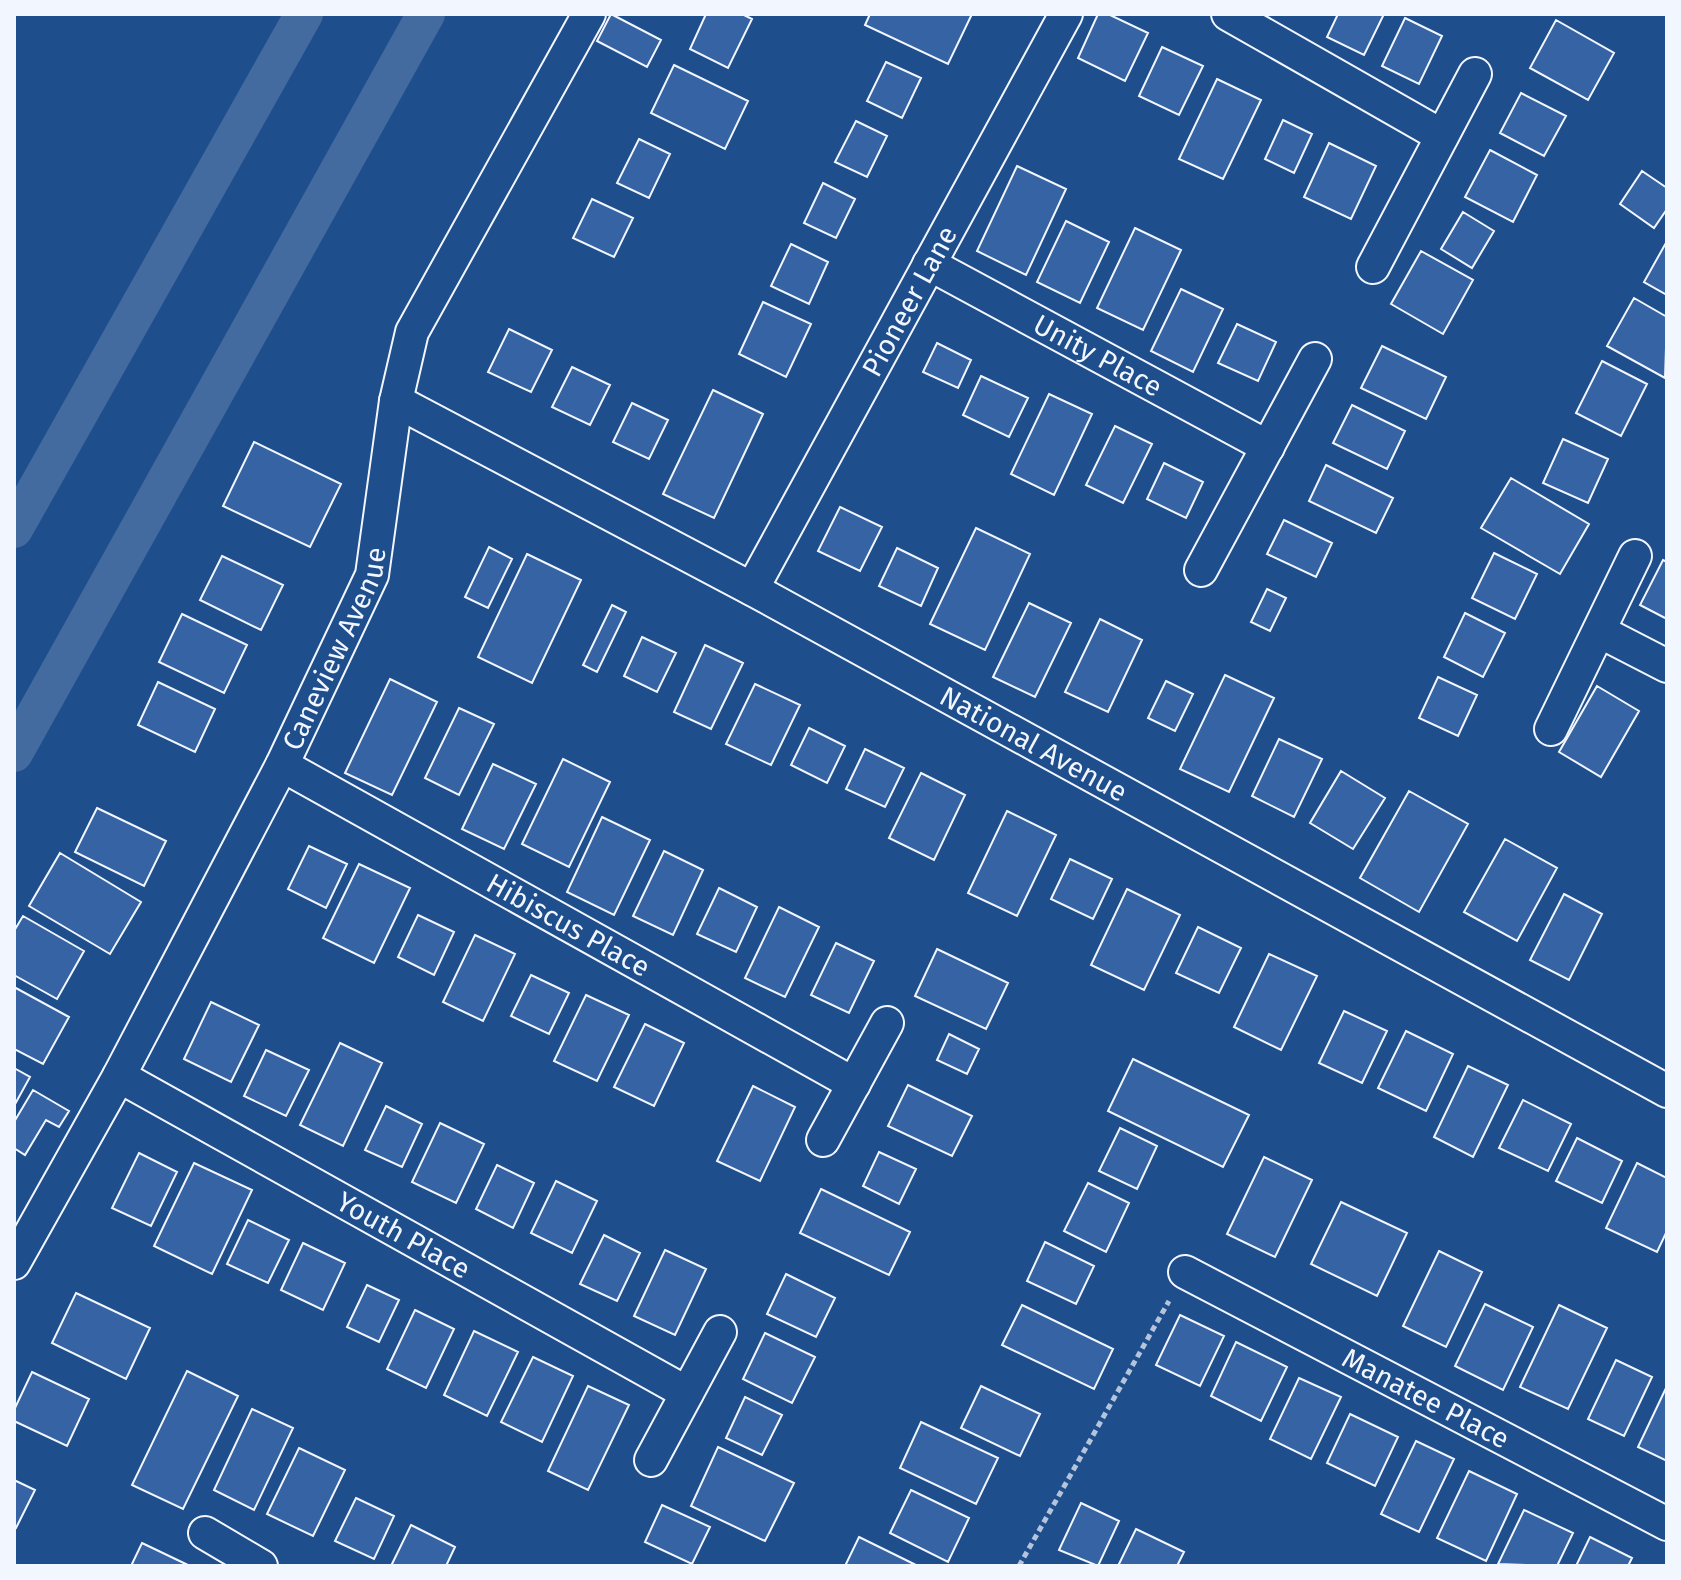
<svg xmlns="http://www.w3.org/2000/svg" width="1681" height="1580" viewBox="0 0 1681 1580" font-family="'Fira Sans',sans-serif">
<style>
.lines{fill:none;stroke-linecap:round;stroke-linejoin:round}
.canal{stroke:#446ba0;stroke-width:38}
.building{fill:#3563a3;stroke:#f2f6ff;stroke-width:2}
.street-casing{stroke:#f2f6ff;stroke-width:36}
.path{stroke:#b3c4dc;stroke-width:5;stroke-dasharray:6 4;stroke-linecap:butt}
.street{stroke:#1f4e8c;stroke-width:32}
.labels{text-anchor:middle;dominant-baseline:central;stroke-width:6;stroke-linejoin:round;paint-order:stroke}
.street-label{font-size:28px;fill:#f2f6ff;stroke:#1f4e8c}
</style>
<rect width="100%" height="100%" fill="#1f4e8c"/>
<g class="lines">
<!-- canal -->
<path class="canal" d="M14,529L304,14
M14,753L426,14"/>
</g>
<!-- building -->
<path class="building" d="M611,14L661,40L647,67L597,41Z
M706,14H742L752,19L728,68L690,49Z
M870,14H972L948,64L865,25Z
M1098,14H1108L1148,33L1125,81L1078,58Z
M1338,14H1384L1364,55L1327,37Z
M1405,18L1442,36L1419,84L1382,66Z
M1556,20L1614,53L1588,100L1530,68Z
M1162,47L1203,66L1179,115L1139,96Z
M886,62L921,78L902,118L867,101Z
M674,65L748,101L725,149L651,113Z
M1217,79L1261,100L1223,179L1179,159Z
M1521,93L1566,116L1544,156L1500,133Z
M1283,120L1312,134L1294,173L1265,159Z
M856,121L887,136L867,177L835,162Z
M639,139L670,154L649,198L617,183Z
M1329,143L1376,166L1351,219L1304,197Z
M1490,150L1537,175L1513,222L1465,197Z
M1017,166L1066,189L1026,275L977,251Z
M1642,171L1667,188V209L1654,228L1620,204Z
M823,183L855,199L836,238L804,223Z
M592,199L633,218L614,257L573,238Z
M1463,212L1494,231L1472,268L1441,249Z
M1066,221L1109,242L1080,303L1037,282Z
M1135,228L1181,250L1143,330L1097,308Z
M1667,241V295L1644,282Z
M791,244L828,262L809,304L771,286Z
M1421,251L1473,280L1443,334L1391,304Z
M1181,289L1223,309L1193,372L1151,351Z
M1634,298L1667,317L1665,378L1607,346Z
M763,302L811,324L786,377L739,354Z
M1237,324L1276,342L1258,381L1218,363Z
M509,329L552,350L531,392L488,372Z
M937,343L971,360L958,388L923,372Z
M1382,346L1446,377L1426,419L1361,388Z
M1602,361L1647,384L1621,436L1576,413Z
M572,367L610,385L590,425L552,407Z
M981,376L1028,398L1009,437L963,415Z
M713,390L763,414L714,518L663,494Z
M1049,394L1092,414L1054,495L1011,474Z
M632,403L668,420L649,459L613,442Z
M1352,405L1405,431L1387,469L1333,443Z
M1115,426L1152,444L1123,503L1086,485Z
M1563,439L1608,459L1588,503L1543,483Z
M254,442L341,484L310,547L223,506Z
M1164,463L1203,482L1186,518L1147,499Z
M1326,465L1393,498L1376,533L1309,501Z
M1511,478L1589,524L1560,574L1481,528Z
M840,507L882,527L860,571L818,551Z
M1284,520L1332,543L1316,577L1267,554Z
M976,528L1030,554L985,650L930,624Z
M489,547L512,559L488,608L465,597Z
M897,548L938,568L921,606L879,586Z
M1494,553L1537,574L1515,619L1472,598Z
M527,554L581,580L532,683L478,657Z
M222,556L283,585L261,630L200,600Z
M1663,560L1667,562V619L1640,605Z
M1267,589L1286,598L1270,631L1251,622Z
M1029,603L1071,623L1035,697L993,677Z
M612,605L626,612L597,672L583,665Z
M1465,613L1505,633L1483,677L1444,657Z
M182,614L247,645L224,693L159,662Z
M1100,619L1142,640L1108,712L1065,692Z
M642,637L676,653L657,692L624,676Z
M705,645L743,663L711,729L674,712Z
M1225,675L1274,698L1229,792L1180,769Z
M1438,677L1477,695L1458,736L1419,718Z
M390,679L437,702L392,795L345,773Z
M1166,681L1193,694L1175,731L1148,718Z
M158,682L215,709L195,752L138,725Z
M755,684L800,705L771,765L726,744Z
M1597,686L1639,711L1601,777L1559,752Z
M459,708L494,724L459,795L425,778Z
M809,728L845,746L827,783L791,765Z
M1279,739L1322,759L1294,817L1252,796Z
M865,749L904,768L885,807L846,789Z
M563,759L610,782L569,867L522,844Z
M493,764L536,784L504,849L462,829Z
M1341,771L1385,798L1353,849L1310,823Z
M921,773L965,795L934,860L889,838Z
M1409,791L1468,824L1419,912L1360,878Z
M97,808L166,841L144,886L75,852Z
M1007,811L1056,835L1017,916L968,893Z
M602,817L650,840L614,915L567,892Z
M1505,839L1557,868L1517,941L1464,912Z
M309,846L347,864L326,908L288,889Z
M664,851L703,870L673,935L633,916Z
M60,853L141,902L110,954L29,906Z
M1070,859L1112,879L1093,919L1051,899Z
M359,864L410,888L374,963L323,938Z
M719,888L757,907L736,952L697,934Z
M1127,889L1180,915L1144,990L1091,965Z
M1564,894L1602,914L1569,980L1530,960Z
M779,907L819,927L785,997L745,978Z
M418,915L454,932L434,975L398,957Z
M23,916L84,951L57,999L14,975V931Z
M1198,927L1241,948L1219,993L1176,973Z
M475,935L515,954L483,1021L443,1002Z
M836,943L874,961L849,1013L811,995Z
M937,949L1008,983L986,1029L915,996Z
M1269,954L1317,976L1281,1050L1234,1027Z
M531,975L569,993L549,1034L511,1016Z
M14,987L69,1017L43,1064L14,1049Z
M586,995L629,1015L597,1081L554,1061Z
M211,1002L259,1025L231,1082L184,1059Z
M1344,1011L1387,1031L1362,1083L1319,1063Z
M645,1024L684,1043L654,1106L614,1087Z
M1406,1031L1453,1054L1426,1111L1378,1088Z
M949,1034L979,1049L967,1074L937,1060Z
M340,1043L382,1063L343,1146L300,1125Z
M266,1050L309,1070L286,1116L244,1096Z
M1133,1059L1249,1115L1223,1167L1108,1111Z
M1468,1066L1508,1085L1473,1157L1434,1137Z
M14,1068L30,1077L14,1106Z
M908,1085L972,1116L952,1156L888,1126Z
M753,1086L795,1107L760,1181L717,1161Z
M33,1090L69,1111L59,1127L46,1120L25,1155L14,1148V1122Z
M1523,1100L1571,1124L1548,1171L1499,1148Z
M386,1106L422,1124L402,1167L365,1150Z
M440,1123L484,1144L456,1203L412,1182Z
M1120,1128L1157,1146L1137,1189L1099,1171Z
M1577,1138L1622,1161L1602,1203L1556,1181Z
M879,1152L916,1169L899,1204L863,1186Z
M139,1153L177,1172L151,1226L112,1208Z
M1264,1157L1312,1180L1275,1257L1227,1234Z
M194,1163L252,1190L212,1274L154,1246Z
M1637,1163L1667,1178V1231L1657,1252L1606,1228Z
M497,1165L534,1183L513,1228L476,1209Z
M556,1181L597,1201L572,1253L531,1233Z
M1088,1183L1129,1203L1106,1252L1064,1231Z
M821,1189L910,1232L889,1275L800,1233Z
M1341,1202L1407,1233L1377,1296L1311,1264Z
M248,1220L289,1240L268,1283L227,1264Z
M604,1235L640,1253L617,1301L580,1284Z
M1045,1242L1094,1266L1076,1304L1027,1281Z
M303,1243L345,1263L323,1310L281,1290Z
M665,1250L706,1269L675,1335L634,1316Z
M1439,1251L1482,1272L1446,1347L1403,1326Z
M786,1274L835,1298L816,1337L767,1314Z
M367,1285L399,1300L379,1342L347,1327Z
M76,1293L150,1328L126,1379L52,1343Z
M1485,1304L1533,1327L1503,1390L1455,1366Z
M1022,1305L1113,1349L1094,1389L1002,1345Z
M1559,1305L1607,1328L1568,1409L1520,1387Z
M415,1310L454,1329L426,1388L387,1369Z
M1180,1315L1224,1336L1200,1386L1156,1365Z
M474,1331L518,1352L487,1416L444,1395Z
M765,1333L815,1357L792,1403L743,1379Z
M1236,1342L1287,1367L1261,1421L1211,1396Z
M533,1357L573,1376L542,1442L501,1422Z
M1616,1360L1652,1377L1624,1436L1588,1419Z
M187,1371L238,1396L183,1509L132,1485Z
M32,1372L89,1399L67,1446L14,1421V1410Z
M1299,1378L1341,1397L1311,1459L1270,1439Z
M588,1386L629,1405L588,1490L548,1471Z
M981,1386L1040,1414L1020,1456L961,1428Z
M1666,1388L1667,1389V1461L1638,1447Z
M745,1397L782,1415L762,1455L726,1438Z
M252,1409L293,1428L254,1510L214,1490Z
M1350,1414L1398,1437L1375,1486L1327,1463Z
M921,1422L998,1458L976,1504L900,1468Z
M1416,1441L1454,1459L1419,1532L1381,1514Z
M718,1447L794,1483L765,1541L691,1506Z
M299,1448L345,1470L313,1536L267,1514Z
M1469,1471L1517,1494L1486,1561L1437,1538Z
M14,1480L35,1490L16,1528L14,1527Z
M911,1490L969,1518L948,1562L890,1533Z
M356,1498L394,1516L374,1559L335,1541Z
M1081,1503L1119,1521L1098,1566L1059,1550Z
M662,1505L710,1527L692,1564L645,1542Z
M1524,1510L1573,1533L1557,1566L1498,1564Z
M411,1525L455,1547L446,1566H391Z
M1136,1529L1184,1552L1177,1566H1118Z
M859,1537L918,1566H845Z
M1590,1537L1632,1558L1628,1566H1576Z
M142,1543L190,1566H131Z"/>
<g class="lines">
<defs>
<g id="street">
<path d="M1228,14L1442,136"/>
<path id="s1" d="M929,264L1268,447"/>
<path d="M1373,267L1475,74"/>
<path id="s2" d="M396,401L752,589L1667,1091"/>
<path d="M1201,570L1315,359"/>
<path id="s3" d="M752,589L1066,14"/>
<path d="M1599,631L1667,666"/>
<path d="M1551,729L1635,556"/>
<path id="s4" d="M282,765L854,1084"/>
<path id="s5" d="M119,1076L687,1393"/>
<path d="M823,1140L887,1023"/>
<path id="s6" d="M14,1263L119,1076L282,765L372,575L396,401L412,332L589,14"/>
<path id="s7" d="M1185,1272L1667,1524"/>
<path d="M651,1460L720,1332"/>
<path d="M205,1533L261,1566"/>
</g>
</defs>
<!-- street casing -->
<use href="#street" class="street-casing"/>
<!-- path -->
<path class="path" d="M1019,1566L1169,1301"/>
<!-- street -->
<use href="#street" class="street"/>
</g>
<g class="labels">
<!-- street labels -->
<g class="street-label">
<text stroke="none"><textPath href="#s3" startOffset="328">Pioneer Lane</textPath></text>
<text stroke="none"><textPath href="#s1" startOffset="192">Unity Place</textPath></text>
<text stroke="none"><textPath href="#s6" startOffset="694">Caneview Avenue</textPath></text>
<text stroke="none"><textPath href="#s2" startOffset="724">National Avenue</textPath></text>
<text stroke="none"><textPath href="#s4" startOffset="328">Hibiscus Place</textPath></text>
<text stroke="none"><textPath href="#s5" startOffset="326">Youth Place</textPath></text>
<text stroke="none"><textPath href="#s7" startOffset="272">Manatee Place</textPath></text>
</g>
</g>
<!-- border -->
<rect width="1681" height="1580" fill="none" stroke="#f2f6ff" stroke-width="32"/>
</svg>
